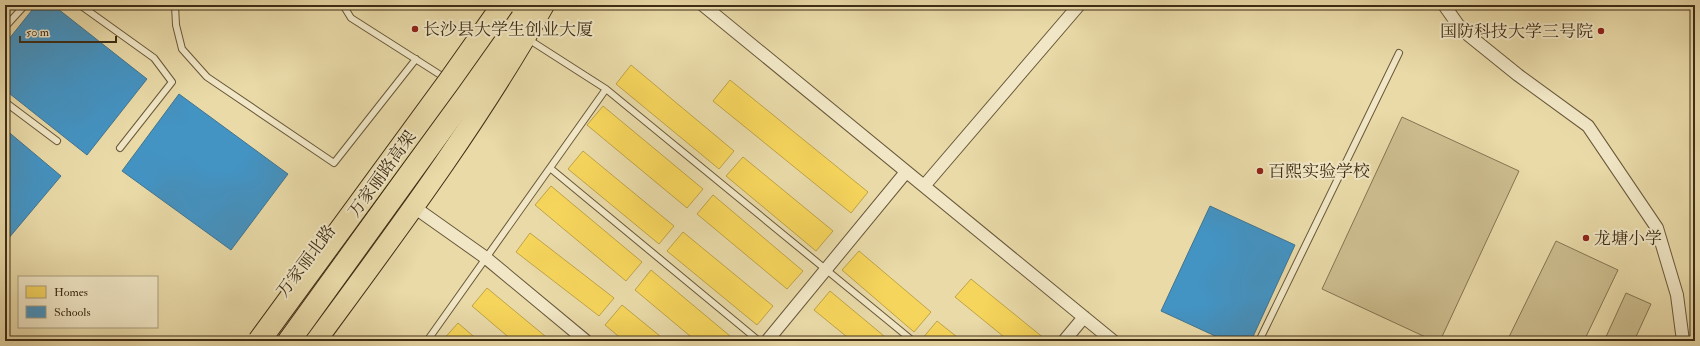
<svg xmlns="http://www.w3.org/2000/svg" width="1700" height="346" viewBox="0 0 1700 346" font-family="'IM FELL Double Pica','Noto Serif SC',serif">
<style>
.green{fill:#ccbd8f;stroke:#857552}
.homes{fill:#f6d55c;stroke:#bfa347}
.schools{fill:#4393c3;stroke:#42748f}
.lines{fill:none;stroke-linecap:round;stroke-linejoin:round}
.lane-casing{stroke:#69583a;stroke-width:8}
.street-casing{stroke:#69583a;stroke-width:14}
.primary-casing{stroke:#3e2d15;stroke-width:22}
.highway-casing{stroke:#3e2d15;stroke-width:24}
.lane{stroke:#f1e7c6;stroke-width:6}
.street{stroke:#f1e7c6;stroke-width:12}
.primary{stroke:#e9daa8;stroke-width:20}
.highway{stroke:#e9daa8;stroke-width:22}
.highway-bridge-casing{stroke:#3e2d15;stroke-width:24;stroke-linecap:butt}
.highway-bridge{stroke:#e9daa8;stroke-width:22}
.poi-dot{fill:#8f2418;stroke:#f1e7c6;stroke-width:1.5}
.labels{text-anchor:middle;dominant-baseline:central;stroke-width:4;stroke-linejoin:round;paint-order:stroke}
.poi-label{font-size:17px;fill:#3e2d15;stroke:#f1e7c6;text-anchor:start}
.street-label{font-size:17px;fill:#3e2d15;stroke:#f1e7c6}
</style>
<rect width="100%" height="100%" fill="#e9daa8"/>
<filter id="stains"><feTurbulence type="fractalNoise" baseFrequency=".005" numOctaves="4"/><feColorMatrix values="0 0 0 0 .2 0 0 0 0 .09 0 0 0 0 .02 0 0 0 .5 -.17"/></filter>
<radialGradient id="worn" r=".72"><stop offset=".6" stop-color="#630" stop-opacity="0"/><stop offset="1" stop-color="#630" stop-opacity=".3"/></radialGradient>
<!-- green -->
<path class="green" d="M1402,117L1519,171L1440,341H1434L1322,289Z
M1556,241L1618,270L1584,341H1507Z
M1626,293L1651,304L1634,341H1608L1605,339Z"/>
<!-- homes -->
<path class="homes" d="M631,65L734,151L719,169L616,84Z
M730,80L868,192L851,213L713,101Z
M603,106L703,189L687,208L587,125Z
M583,151L674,226L659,244L568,169Z
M743,157L833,231L816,251L726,176Z
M551,186L642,262L626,281L535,205Z
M713,195L803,271L787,289L697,214Z
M683,232L773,306L757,325L667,251Z
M530,233L614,298L599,316L516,252Z
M859,251L931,312L914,332L842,270Z
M651,270L736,341H696L635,290Z
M971,279L1045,339L1044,341H1009L955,297Z
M487,288L551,341H513L472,306Z
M830,291L890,341H852L814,310Z
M622,305L666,341H624L605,325Z
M937,321L962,341H925L922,339Z
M458,323L479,341H442Z"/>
<!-- schools -->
<path class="schools" d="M36,5H53L147,79L87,155L5,90V44Z
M179,94L288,174L231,250L122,171Z
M5,129L61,176L8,239L5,236Z
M1210,206L1295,245L1251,341H1226L1161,311Z"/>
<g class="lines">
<defs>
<path id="lane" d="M80,5L154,58L172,82L120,148
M175,5L176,25L182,49L207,77L334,163L416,59
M343,5L351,18L442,76
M5,27L25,5
M528,39L606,89L913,341
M5,102L57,141
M550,168L759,341
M427,341L606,89
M1259,341L1399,53"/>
<path id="street" d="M703,5L1113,341
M1444,5L1461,29L1518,75L1588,126L1657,228L1677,295L1683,341
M924,186L1079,5
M414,207L486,258L586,341
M767,341L906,172
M1064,341L1084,317"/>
<path id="primary" d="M316,341C396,232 478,123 544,5"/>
<path id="highway" d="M289,341L468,93L523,5"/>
</defs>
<!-- lane casing -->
<use href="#lane" class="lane-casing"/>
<!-- street casing -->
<use href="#street" class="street-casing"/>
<!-- primary casing -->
<use href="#primary" class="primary-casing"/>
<!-- highway casing -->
<use href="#highway" class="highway-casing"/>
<!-- lane -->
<use href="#lane" class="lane"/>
<!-- street -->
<use href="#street" class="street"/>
<!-- primary -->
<use href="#primary" class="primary"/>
<!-- highway -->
<use href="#highway" class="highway"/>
<defs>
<path id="highway-bridge" d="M259,341L450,80L503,5"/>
</defs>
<!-- highway-bridge casing -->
<use href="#highway-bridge" class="highway-bridge-casing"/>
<!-- highway-bridge -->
<use href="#highway-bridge" class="highway-bridge"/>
</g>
<!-- markers -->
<g class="poi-dot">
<circle cx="415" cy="29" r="4"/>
<circle cx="1601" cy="31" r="4"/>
<circle cx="1260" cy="171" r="4"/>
<circle cx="1586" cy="238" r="4"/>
</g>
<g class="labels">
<!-- poi labels -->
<g class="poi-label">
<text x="423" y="29">长沙县大学生创业大厦</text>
<text x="1593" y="31" text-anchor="end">国防科技大学三号院</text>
<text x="1268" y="171">百熙实验学校</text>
<text x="1594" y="238">龙塘小学</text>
</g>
<!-- street labels -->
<g class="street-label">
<text transform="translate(382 174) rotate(-54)">万家丽路高架</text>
<text transform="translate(306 261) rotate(-53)">万家丽北路</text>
</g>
</g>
<!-- margin -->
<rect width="1700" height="346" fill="none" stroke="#e9daa8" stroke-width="20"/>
<rect x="6" y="6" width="1688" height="334" fill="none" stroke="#3e2d15" stroke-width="2"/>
<rect x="10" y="10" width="1680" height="326" fill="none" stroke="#3e2d15"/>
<!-- legend -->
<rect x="18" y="276" width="140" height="52" fill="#f1e7c6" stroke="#a99d7f"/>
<rect x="26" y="286" width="20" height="12" fill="#f6d55c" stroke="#a99d7f"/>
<text x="54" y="296" font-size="12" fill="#3e2d15">Homes</text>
<rect x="26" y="306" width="20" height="12" fill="#4393c3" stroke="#a99d7f"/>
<text x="54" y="316" font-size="12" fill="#3e2d15">Schools</text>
<!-- scale -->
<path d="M20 36v6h96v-6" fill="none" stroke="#3e2d15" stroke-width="2"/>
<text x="26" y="36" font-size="12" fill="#3e2d15" stroke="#f1e7c6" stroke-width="3" paint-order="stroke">50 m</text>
<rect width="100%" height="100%" filter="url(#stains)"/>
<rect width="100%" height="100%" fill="url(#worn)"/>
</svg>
